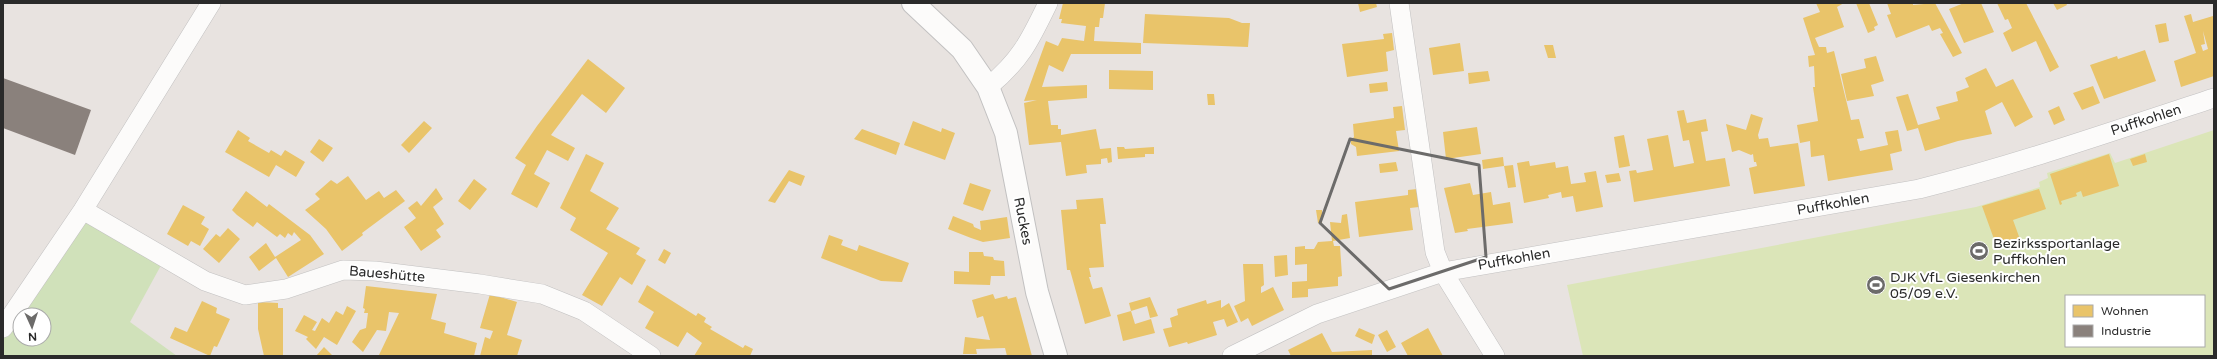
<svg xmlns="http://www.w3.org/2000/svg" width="2217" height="359" viewBox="0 0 2217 359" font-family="'Varela Round',sans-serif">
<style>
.green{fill:#d0e1ba;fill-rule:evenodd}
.pitch{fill:#dbe5b8;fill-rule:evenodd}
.homes{fill:#e9c46a;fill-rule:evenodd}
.industry{fill:#8a817c}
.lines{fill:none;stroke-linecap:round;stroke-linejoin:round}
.minor-casing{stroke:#c2c1c1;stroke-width:20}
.secondary-casing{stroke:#c2c1c1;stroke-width:24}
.minor{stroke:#fcfbfa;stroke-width:19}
.secondary{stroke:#fcfbfa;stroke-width:22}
.marked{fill:none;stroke:#6c6b6a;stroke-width:3;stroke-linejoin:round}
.labels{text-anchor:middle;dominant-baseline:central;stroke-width:4;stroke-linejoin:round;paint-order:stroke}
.street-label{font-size:14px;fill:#2a2a2a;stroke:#fff}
.poi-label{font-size:14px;fill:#2a2a2a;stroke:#fff;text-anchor:start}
</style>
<rect width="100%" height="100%" fill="#e8e3e0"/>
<!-- green -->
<path class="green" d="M83,210L165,258L130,322L177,356H3V327ZM20,315H44V339H20Z"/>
<!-- pitch -->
<path class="pitch" d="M2214,130V356H1583L1567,285L1976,207L2040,187L2039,182L2048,178L2047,173L2110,153L2115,163ZM2066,296H2204V346H2066Z"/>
<!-- homes -->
<path class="homes" d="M1063,3H1105L1103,18H1100L1099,27H1095L1094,41L1141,43V54H1071L1063,72L1049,65L1042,87L1087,85V98L1048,101L1051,125H1058V129H1061V135L1096,129L1100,149L1111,148L1112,162L1108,163L1107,158L1101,159V164L1086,165L1087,173L1066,176L1061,142L1029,145L1024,103L1037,100L1024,101L1046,41L1058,46L1062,38L1084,41L1086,26L1061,23L1062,19H1059Z
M1358,3H1376L1377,7L1360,12Z
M1816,3H1844L1837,7L1844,27L1815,38L1819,47H1826L1827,53L1834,51L1851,120L1859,119L1864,138L1857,139L1860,151L1888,145L1885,132L1898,130L1902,151L1890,154L1893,170L1828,181L1824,155L1811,157L1810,141L1800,143L1797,125L1818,121L1813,87H1815L1814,66L1809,67L1808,56L1815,55L1803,18L1820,12Z
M1856,3H1869L1878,25L1874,27L1875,30L1868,33Z
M1887,3H1913V5L1935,3L1962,53L1953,57L1940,34L1943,33L1940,28L1932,31L1929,25L1896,38L1887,15L1891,14Z
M1964,3H1981L1994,32L1964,43L1949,9Z
M1997,3H2026L2059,67L2050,72L2036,41L2012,52L2003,33L2012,28L2008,19L2005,20Z
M2053,3H2066L2067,5L2057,10Z
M1145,14L1229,18L1242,23H1250L1248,47L1143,43Z
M2191,14L2193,22L2213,16L2214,76L2181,87L2174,61L2196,53L2184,16ZM2203,31L2208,49L2203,51L2201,45L2205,44Z
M2166,23L2169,41L2159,43L2155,25Z
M1392,33L1394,50L1386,52L1388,71L1347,77L1342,44L1384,39L1383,34Z
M1460,43L1464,71L1433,75L1429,48Z
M1544,45H1553L1556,58H1548Z
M2145,50L2156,81L2104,99L2090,65L2117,56L2118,59Z
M1876,56L1884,81L1871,85L1874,96L1847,101L1841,74L1866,68L1864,59Z
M588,59L625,88L606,113L582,94L551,135L575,148L568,161L547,150L534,174L550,183L537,208L511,194L526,165L515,158L537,126Z
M1986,68L1996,87L2013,79L2033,117L2015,127L2002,102L1985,111L1992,134L1958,141L1925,151L1918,128L1907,131L1896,97L1908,94L1918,125L1940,119L1936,107L1958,101L1956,92L1969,87L1965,78Z
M1109,70L1153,71V90L1109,89Z
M1488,71L1490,81L1469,84L1468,73Z
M1387,82L1388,91L1370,93L1369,84Z
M2093,86L2100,103L2082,110L2073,93Z
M1207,94H1214L1215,105H1208Z
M1402,106L1405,130L1396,131L1399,151L1357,156L1356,147L1351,144V140L1354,137L1353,124L1394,118L1393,107Z
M2059,106L2065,120L2054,125L2048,111Z
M1684,110L1687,123L1706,119L1708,131L1701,132L1706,161L1725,158L1730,186L1634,202L1629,171L1636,170L1637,173L1653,170L1647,139L1668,135L1674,167L1694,163L1689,140L1683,141L1677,111Z
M1751,114L1763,118L1758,135L1759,139L1768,138L1770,147L1798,143L1805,186L1754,194L1749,168L1757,166L1756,162H1754L1753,154L1751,155L1739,150L1732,152L1726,124L1746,130Z
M424,121L432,128L409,153L401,145Z
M913,121L941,132L942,128L955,133L945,160L904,145Z
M1477,127L1481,154L1446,159L1443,132Z
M862,129L900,143L896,155L854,139Z
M238,130L250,138L248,141L269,153L271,150L281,156L285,150L305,162L296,177L276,165L269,177L225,152Z
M1624,135L1630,166L1619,168L1614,137Z
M319,139L333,148L323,162L310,152Z
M1117,147H1124L1125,149L1154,147V154H1145V157L1118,159Z
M586,154L604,163L590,191L619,208L606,229L640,248L636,254L646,260L632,285L620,277L602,306L582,295L608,253L570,230L576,218L560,208Z
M2109,154L2119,186L2083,197L2081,191L2076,193L2077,196L2061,201L2062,204L2060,205L2050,174Z
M2145,154L2147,162L2133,166L2130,159Z
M1503,157L1504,166L1483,169L1482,160Z
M1529,161L1530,166L1555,162L1556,168L1568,166L1571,184L1586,182L1584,173L1596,171L1603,207L1576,212L1573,196L1562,198L1561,192L1548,195L1549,198L1524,203L1517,163Z
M1396,162L1398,171L1380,173L1379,164Z
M1513,165L1516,187L1508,188L1504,166Z
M789,170L805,176L801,186L789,181L775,203L768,201Z
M1619,173L1621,181L1607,183L1605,175Z
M348,176L366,200L379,191L384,198L396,190L405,201L362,233L363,235L342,251L326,229L305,210L320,199L315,194L331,180L337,184Z
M474,179L487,189L470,210L458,201Z
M970,183L991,190L983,211L963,204Z
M1470,183L1473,195L1491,192L1493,205L1510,202L1513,223L1467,229L1468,231L1455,233L1444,188Z
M436,188L443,199L433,207L444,224L436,230L441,237L421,251L404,227L416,218L408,208L417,201L421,206Z
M1417,189L1419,207L1410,208L1413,230L1359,237L1355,202L1408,195V190Z
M2039,189L2046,209L2013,220L2021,242L1998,250L1982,206Z
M246,191L267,207L269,204L310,235L324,254L288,277L276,258L259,271L249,257L266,243L275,257L301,240L294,232L292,236L288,233L285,238L280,234L277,237L257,222L253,227L237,215L232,210Z
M1103,198L1106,224H1100L1104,267L1089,268L1091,277H1089L1093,289L1102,287L1111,316L1085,324L1070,270H1067L1061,210L1077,209L1076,200Z
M183,205L205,217L201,224L209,229L200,246L191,241L188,246L167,234Z
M1316,210H1322V223H1318Z
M1347,214L1350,238L1333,241L1334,246H1340L1342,276L1338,277V286L1308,289V297L1292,298V282L1307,281V264L1295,265V247L1305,246V249H1314L1318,242L1332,241L1330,222L1341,223L1342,215Z
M953,216L973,224L974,227L981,230L980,221L1007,217L1010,238L983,242L971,238L948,229Z
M228,228L240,239L219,263L203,249L216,234L220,237Z
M829,235L843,240L841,245L857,251L859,245L909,263L902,282L881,281L821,258Z
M664,249L671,253L665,264L658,260Z
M969,252H983L984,256L993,257L994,260L1004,261L1005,276H991L990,285L954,284V271L969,272Z
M1287,255L1288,275L1275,277L1274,256Z
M1243,264H1263L1264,285L1261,287V293L1273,287L1284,310L1252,326L1248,318L1241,322L1234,306L1245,301Z
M647,285L696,316L698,313L706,318L704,322L712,327L710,329L743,348L745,345L753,349L750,356H694L702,343L687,332L678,347L645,328L654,312L638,302Z
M366,286L437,294L431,319L446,323L444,333L477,343L474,356L379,355L399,313L389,312L386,331L377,330L363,352L352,342L360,330L366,328L368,313H364L365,309L363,308Z
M490,294L517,302L507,335L522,340L517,356H480L485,337L490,339L493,331L480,328Z
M993,294L995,299L1007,296L1008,299L1016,297L1032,356H1007L1005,348L976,349L977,354H963L965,337L990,340L983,316L977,318L972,300Z
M1150,297L1158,316L1150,318L1147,306L1131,311L1129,303Z
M1206,300L1207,304L1221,300V308L1229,303L1238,322L1227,327L1224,319L1213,322L1217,335L1188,344L1187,342L1169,347L1163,329L1172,327L1170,318L1178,315L1177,309Z
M202,301L217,308L216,313L230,319L217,347L214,346L210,356L170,338L175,327L187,332Z
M258,302L278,303V308H283V356H264L258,329Z
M347,306L356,311L337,345L324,337L316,349L306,339L308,337L295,331L304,315L317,322L312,330L315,331L322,318L329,323L336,311L343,315Z
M1131,311L1135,324L1151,319L1155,333L1123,341L1117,315Z
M1359,328L1375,335L1372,344L1355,336Z
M1428,328L1443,356H1408L1401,343Z
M1387,330L1396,347L1387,352L1378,335Z
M1322,333L1332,352L1372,350V356H1291L1288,350Z
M324,347L333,356H316Z"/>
<!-- industry -->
<path class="industry" d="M3,78L91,110L75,155L3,128Z"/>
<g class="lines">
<defs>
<path id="minor" d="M1399,3L1435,252L1443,272L1495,356
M988,87C1021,60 1030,40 1048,3
M83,210L205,281L245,295L286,289L343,270L375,271L480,284L542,294L584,311L651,356
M3,328L83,210L211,3
M1232,356L1317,314L1443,272L1919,189C2019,164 2116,130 2214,98"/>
<path id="secondary" d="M913,3L962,49L988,87L1006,133L1037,292L1056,356"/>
</defs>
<!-- minor casing -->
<use href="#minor" class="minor-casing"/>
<!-- secondary casing -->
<use href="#secondary" class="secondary-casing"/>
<!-- minor -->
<use href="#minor" class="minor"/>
<!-- secondary -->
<use href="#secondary" class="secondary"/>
</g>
<!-- marked area -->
<path class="marked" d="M1350,139L1479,165L1486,257L1389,289L1320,223Z"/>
<!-- icons -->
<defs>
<symbol id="stadium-disc" viewBox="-11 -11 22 22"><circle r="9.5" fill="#6c6b6a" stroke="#fff"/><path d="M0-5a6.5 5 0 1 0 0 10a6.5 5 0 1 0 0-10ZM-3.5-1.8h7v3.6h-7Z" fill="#fff"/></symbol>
</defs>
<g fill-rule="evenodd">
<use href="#stadium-disc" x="1968" y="240" width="22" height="22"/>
<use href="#stadium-disc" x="1865" y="274" width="22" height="22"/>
</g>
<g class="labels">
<!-- street labels -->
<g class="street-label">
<text transform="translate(2146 120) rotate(-18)">Puffkohlen</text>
<text transform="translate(1833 204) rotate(-10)">Puffkohlen</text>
<text transform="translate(1023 221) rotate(79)">Ruckes</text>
<text transform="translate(1514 259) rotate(-10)">Puffkohlen</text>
<text transform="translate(387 274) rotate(5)">Baueshütte</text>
</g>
<!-- poi labels -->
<g class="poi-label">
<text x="1993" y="243">Bezirkssportanlage<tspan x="1993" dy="16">Puffkohlen</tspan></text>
<text x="1890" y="277">DJK VfL Giesenkirchen<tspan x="1890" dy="16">05/09 e.V.</tspan></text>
</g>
</g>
<!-- border -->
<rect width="2217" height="359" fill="none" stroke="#2a2a2a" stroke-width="8"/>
<!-- legend -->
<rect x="2065" y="295" width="140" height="52" fill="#ffffff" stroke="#aaaaaa"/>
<rect x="2073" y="305" width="20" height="12" fill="#e9c46a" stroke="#aaaaaa"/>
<text x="2101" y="315" font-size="12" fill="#2a2a2a">Wohnen</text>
<rect x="2073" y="325" width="20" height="12" fill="#8a817c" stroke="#aaaaaa"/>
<text x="2101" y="335" font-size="12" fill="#2a2a2a">Industrie</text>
<!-- north arrow -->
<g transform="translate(32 327) rotate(177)"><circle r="19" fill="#ffffff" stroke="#aaaaaa"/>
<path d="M0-3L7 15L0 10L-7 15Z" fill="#6c6b6a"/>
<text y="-6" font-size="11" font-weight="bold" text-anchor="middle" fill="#2a2a2a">N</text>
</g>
</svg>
